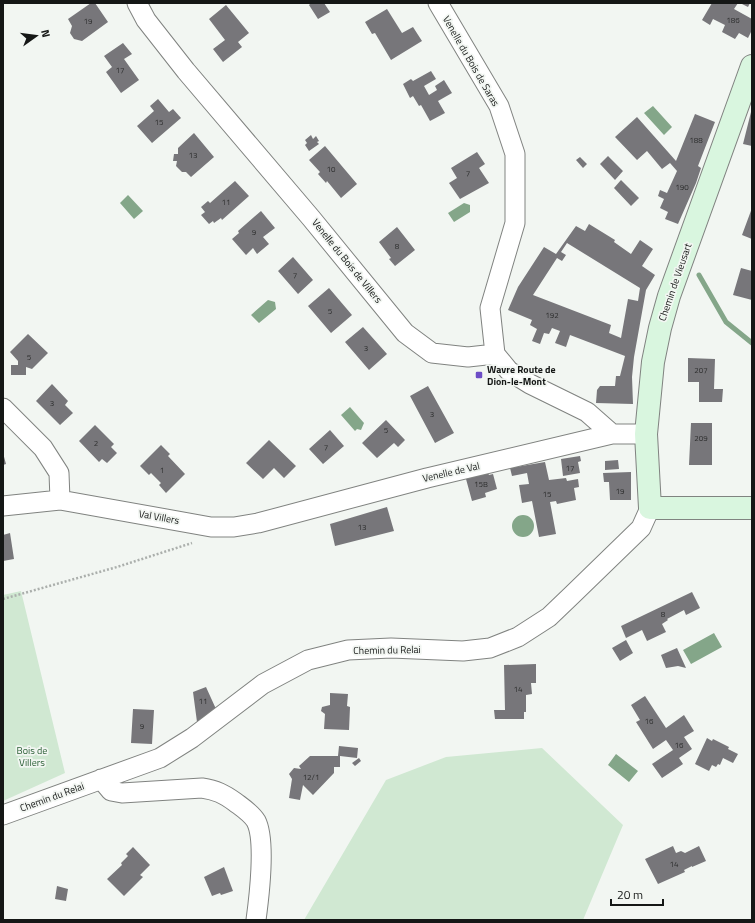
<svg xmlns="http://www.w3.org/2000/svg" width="755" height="923" viewBox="0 0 755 923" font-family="'Titillium Web',sans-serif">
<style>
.green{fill:#d0e8d2}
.water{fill:#84a689}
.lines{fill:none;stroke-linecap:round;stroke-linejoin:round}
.stream{stroke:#84a689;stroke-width:5}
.building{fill:#77767a;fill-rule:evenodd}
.street-casing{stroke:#808380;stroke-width:21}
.secondary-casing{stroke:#808380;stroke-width:24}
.path{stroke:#abafac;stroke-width:2.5;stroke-dasharray:2 2;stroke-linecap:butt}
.street{stroke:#fff;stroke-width:19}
.secondary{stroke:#d9f6df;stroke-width:22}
.poi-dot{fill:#6d4dc6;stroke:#f2f6f2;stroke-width:1.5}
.labels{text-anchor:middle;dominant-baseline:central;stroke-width:3.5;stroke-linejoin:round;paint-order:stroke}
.number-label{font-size:8px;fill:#2e2f2f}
.street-label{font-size:10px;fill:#151716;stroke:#f2f6f2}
.poi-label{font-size:10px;font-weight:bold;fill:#151716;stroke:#f2f6f2;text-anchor:start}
.park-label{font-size:10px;fill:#2c6037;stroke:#f2f6f2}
</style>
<rect width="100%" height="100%" fill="#f2f6f2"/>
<!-- green -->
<path class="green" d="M21,591L65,773L3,801V595Z
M542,748L623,825L583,920H304L386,780L446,757Z"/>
<!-- water -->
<path class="water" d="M653,106L672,127L664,135L644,113Z
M128,195L143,211L134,219L120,203Z
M464,203L470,205V212L454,222L448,213Z
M268,300L275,302L276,309L259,323L251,315Z
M350,407L364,423L361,430L357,429L355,431L341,415Z
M512 526a11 11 0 1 1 22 0a11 11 0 1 1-22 0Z
M714,633L722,647L691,664L683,650Z
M616,754L638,771L629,782L608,765Z"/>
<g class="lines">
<!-- stream -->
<path class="stream" d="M699,275L726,322L752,343"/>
</g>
<!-- building -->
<path class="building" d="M91,3H95L108,22L82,41L74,39L70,33L72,26L68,19Z
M311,3H324L330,12L318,19L309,5Z
M712,3H738L734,9L752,19V30L748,38L739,33L735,39L722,32L725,25L713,19L710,25L702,20Z
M740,3H750L748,7Z
M226,5L249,33L238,42L242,47L223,62L213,49L225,40L209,19Z
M387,9L402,33L413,27L422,41L391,60L375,33L372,34L365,22Z
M123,43L132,54L124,59L139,80L121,93L106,72L112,67L104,56Z
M431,71L436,79L424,86L429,95L437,90L435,86L444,80L452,93L438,101L445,113L430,121L421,105L419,106L413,96L410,98L403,84L411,79L413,81Z
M158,99L169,112L173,109L181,118L152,143L137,126L154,111L150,106Z
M751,112H752V146L743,144Z
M695,114L715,122L698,166L701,168L696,183L678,224L665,219L668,212L660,208L664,199L658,196L660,190L667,193L677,171L670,163L662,169L647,151L637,160L615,137L637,117L676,161Z
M194,133L214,157L191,177L186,172H182L176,166L177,161H173L174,154H178V148Z
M311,135L313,139L316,136L319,141L317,142L319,144L309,151L305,145L307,143L305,140Z
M325,146L357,184L341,198L327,181L326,183L318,174L320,172L309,160Z
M477,152L485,164L479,168L489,183L460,199L449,183L457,178L451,168Z
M608,156L623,171L615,180L600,164Z
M580,157L587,164L583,168L576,160Z
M621,180L639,198L631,206L614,188Z
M235,181L249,196L222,220L221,218L214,223L213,221L209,224L201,215L205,212L201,207L208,201L210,203Z
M752,208V239L742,235Z
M261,211L275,228L263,237L269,244L257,254L253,248L246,255L232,239L239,233L238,231Z
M589,224L615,240L614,242L631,254L640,240L653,249L642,266L655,275L646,290L634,357L632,377L633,404L596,403L597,390L600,386H615L616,376H620L625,356L570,335L566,347L555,343L560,331L552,328L549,334L544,333L540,344L532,341L537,329L530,325L532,320L508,310L518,287L544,247L556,254L576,226L585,231ZM567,243L640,288L638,301L628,299L621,338L609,333L611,325L533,295L557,258L562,261L566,255L561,252Z
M397,227L415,250L395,266L389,259L391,258L379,242Z
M293,257L313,280L298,294L278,271Z
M741,268L752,271V300L733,295Z
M329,288L352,315L331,333L308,306Z
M363,327L387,354L369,370L345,342Z
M28,334L48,353L32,369L26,367V375H11V365H18V361L10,352Z
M688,358L715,359L714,389H723L722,402H699V382H688Z
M52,384L68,401L65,405L73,413L60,425L36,401Z
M428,386L454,433L435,443L410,396Z
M386,420L405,440L398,447L394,443L377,458L362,443Z
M691,423H712V465H689Z
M95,425L114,444L111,447L117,453L107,463L102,459L99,462L79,441Z
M330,430L344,446L323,464L309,449Z
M269,440L296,466L284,478L274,468L263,479L246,463Z
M161,445L170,454L168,456L185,474L166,493L159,485L161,483L151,473L149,475L140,466Z
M3,453L6,464L3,465Z
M580,456L581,461L578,462L580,473L563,476L561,459Z
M618,460L619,469L605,470V461Z
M545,462L549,480L566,478L567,481L578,479L579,487L574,488L576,500L557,504L556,501L550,502L556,534L539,537L532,501L522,503L519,485L529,484L527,473L512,476L510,468Z
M631,472V500H610L609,482H604L603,473Z
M488,473L489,475L493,474L497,489L485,493L486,497L472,501L466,479Z
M387,507L394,531L335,546L330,524Z
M10,533L14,559L3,561V535Z
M692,592L700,608L686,615L684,610L667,619L668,620L662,624L666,632L647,641L642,630L626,638L621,626Z
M626,640L633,653L620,661L612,648Z
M677,648L686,668L678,666L666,668L661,655Z
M536,664V683H531L532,694L526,695V712H524V719H495L494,710H505L504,665Z
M206,687L216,709L197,722L193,692Z
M330,693L348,694L347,706L350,707L349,730L324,729L325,714L321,711L322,707L330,705Z
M645,696L666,728L684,715L694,731L684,737L692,749L679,758L683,764L662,778L652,764L673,750L666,740L653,749L636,722L640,720L631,705Z
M133,709L154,710L152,744L131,743Z
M707,738L712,741L713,739L729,747L728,749L738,754L733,763L723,758L720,765L718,764L716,767L712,765L709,771L695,764Z
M339,746L358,748L357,758L340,756V767H334V773L313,795L303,785L300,800L289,798L292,779L289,774L294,768L301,769L299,766L310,756H338Z
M359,758L361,761L355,766L352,763Z
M673,846L676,853L681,851L685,853L699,846L706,861L692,867V866L684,870L685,872L658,884L645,859Z
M133,847L150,865L140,875L143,877L124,896L107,879L122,865L121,863L128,856L126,854Z
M224,867L233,891L221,895L220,893L212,896L204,877Z
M57,886L68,889L66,901L55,899Z"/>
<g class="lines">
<defs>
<path id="street" d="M137,3L146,20L186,71L311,218L405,333L432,353L468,357L495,354
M438,3L499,106L515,154V223L490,308L495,354
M495,354L509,371L530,384L587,412L612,434
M3,408L43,448L59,473L60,500
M3,506L60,500L211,527H234L258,523L427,478L612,434H646
M101,779L111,791L122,793L202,788C216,790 224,794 235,802C243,808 251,813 256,821C266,840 259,898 256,920
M3,815L160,758L192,738L263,684L308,660L348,650L391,648L463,651L490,648L518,637L549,617L573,594L641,528L650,508"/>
<path id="secondary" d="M752,66L669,296L660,328L653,362L646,434L650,508H752"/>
</defs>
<!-- street casing -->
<use href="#street" class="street-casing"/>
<!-- secondary casing -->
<use href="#secondary" class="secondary-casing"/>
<!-- path -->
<path class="path" d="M3,599L117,567L192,543"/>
<!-- street -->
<use href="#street" class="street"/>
<!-- secondary -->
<use href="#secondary" class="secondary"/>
</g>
<!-- markers -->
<rect class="poi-dot" x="475" y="371" width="8" height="8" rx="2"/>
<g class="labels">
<!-- number labels -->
<g class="number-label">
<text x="733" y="20">186</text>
<text x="88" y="21">19</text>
<text x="120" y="70">17</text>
<text x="159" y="122">15</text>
<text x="696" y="140">188</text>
<text x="193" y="155">13</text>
<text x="331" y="169">10</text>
<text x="468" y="173">7</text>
<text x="682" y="187">190</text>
<text x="226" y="202">11</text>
<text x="254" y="232">9</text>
<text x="397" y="246">8</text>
<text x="295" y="275">7</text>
<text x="330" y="311">5</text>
<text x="552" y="315">192</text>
<text x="366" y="348">3</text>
<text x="29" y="357">5</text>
<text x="701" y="370">207</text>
<text x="52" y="403">3</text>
<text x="432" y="414">3</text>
<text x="386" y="430">5</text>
<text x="701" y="438">209</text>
<text x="96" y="443">2</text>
<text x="326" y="447">7</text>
<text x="570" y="468">17</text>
<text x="162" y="470">1</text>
<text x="481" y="484">15B</text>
<text x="620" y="491">19</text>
<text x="547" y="494">15</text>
<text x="362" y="527">13</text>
<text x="663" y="614">8</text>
<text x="518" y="689">14</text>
<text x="203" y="701">11</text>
<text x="649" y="721">16</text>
<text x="142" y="726">9</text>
<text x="679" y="745">16</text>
<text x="311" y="777">12/1</text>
<text x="674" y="864">14</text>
</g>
<!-- street labels -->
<g class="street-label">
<text transform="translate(471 61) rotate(60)">Venelle du Bois de Saras</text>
<text transform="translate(347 261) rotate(51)">Venelle du Bois de Villers</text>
<text transform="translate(675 282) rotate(-71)">Chemin de Vieusart</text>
<text transform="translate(451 472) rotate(-13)">Venelle de Val</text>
<text transform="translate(159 517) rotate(10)">Val Villers</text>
<text transform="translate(387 650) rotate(-1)">Chemin du Relai</text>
<text transform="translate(52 797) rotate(-20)">Chemin du Relai</text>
</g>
<!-- poi labels -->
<g class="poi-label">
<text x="487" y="369">Wavre Route de<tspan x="487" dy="12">Dion-le-Mont</tspan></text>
</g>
<!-- park labels -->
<g class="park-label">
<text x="32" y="750">Bois de<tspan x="32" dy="12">Villers</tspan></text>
</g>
</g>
<!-- border -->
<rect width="755" height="923" fill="none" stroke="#151716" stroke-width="8"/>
<!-- north arrow -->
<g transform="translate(36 36) rotate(76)" stroke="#f2f6f2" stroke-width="3" paint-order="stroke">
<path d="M0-3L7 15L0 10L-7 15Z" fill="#151716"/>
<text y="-6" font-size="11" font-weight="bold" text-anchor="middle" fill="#151716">N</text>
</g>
<!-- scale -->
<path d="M611 899v6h52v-6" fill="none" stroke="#151716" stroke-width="2"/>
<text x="617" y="899" font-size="12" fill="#151716" stroke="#f2f6f2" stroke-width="3" paint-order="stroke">20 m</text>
</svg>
